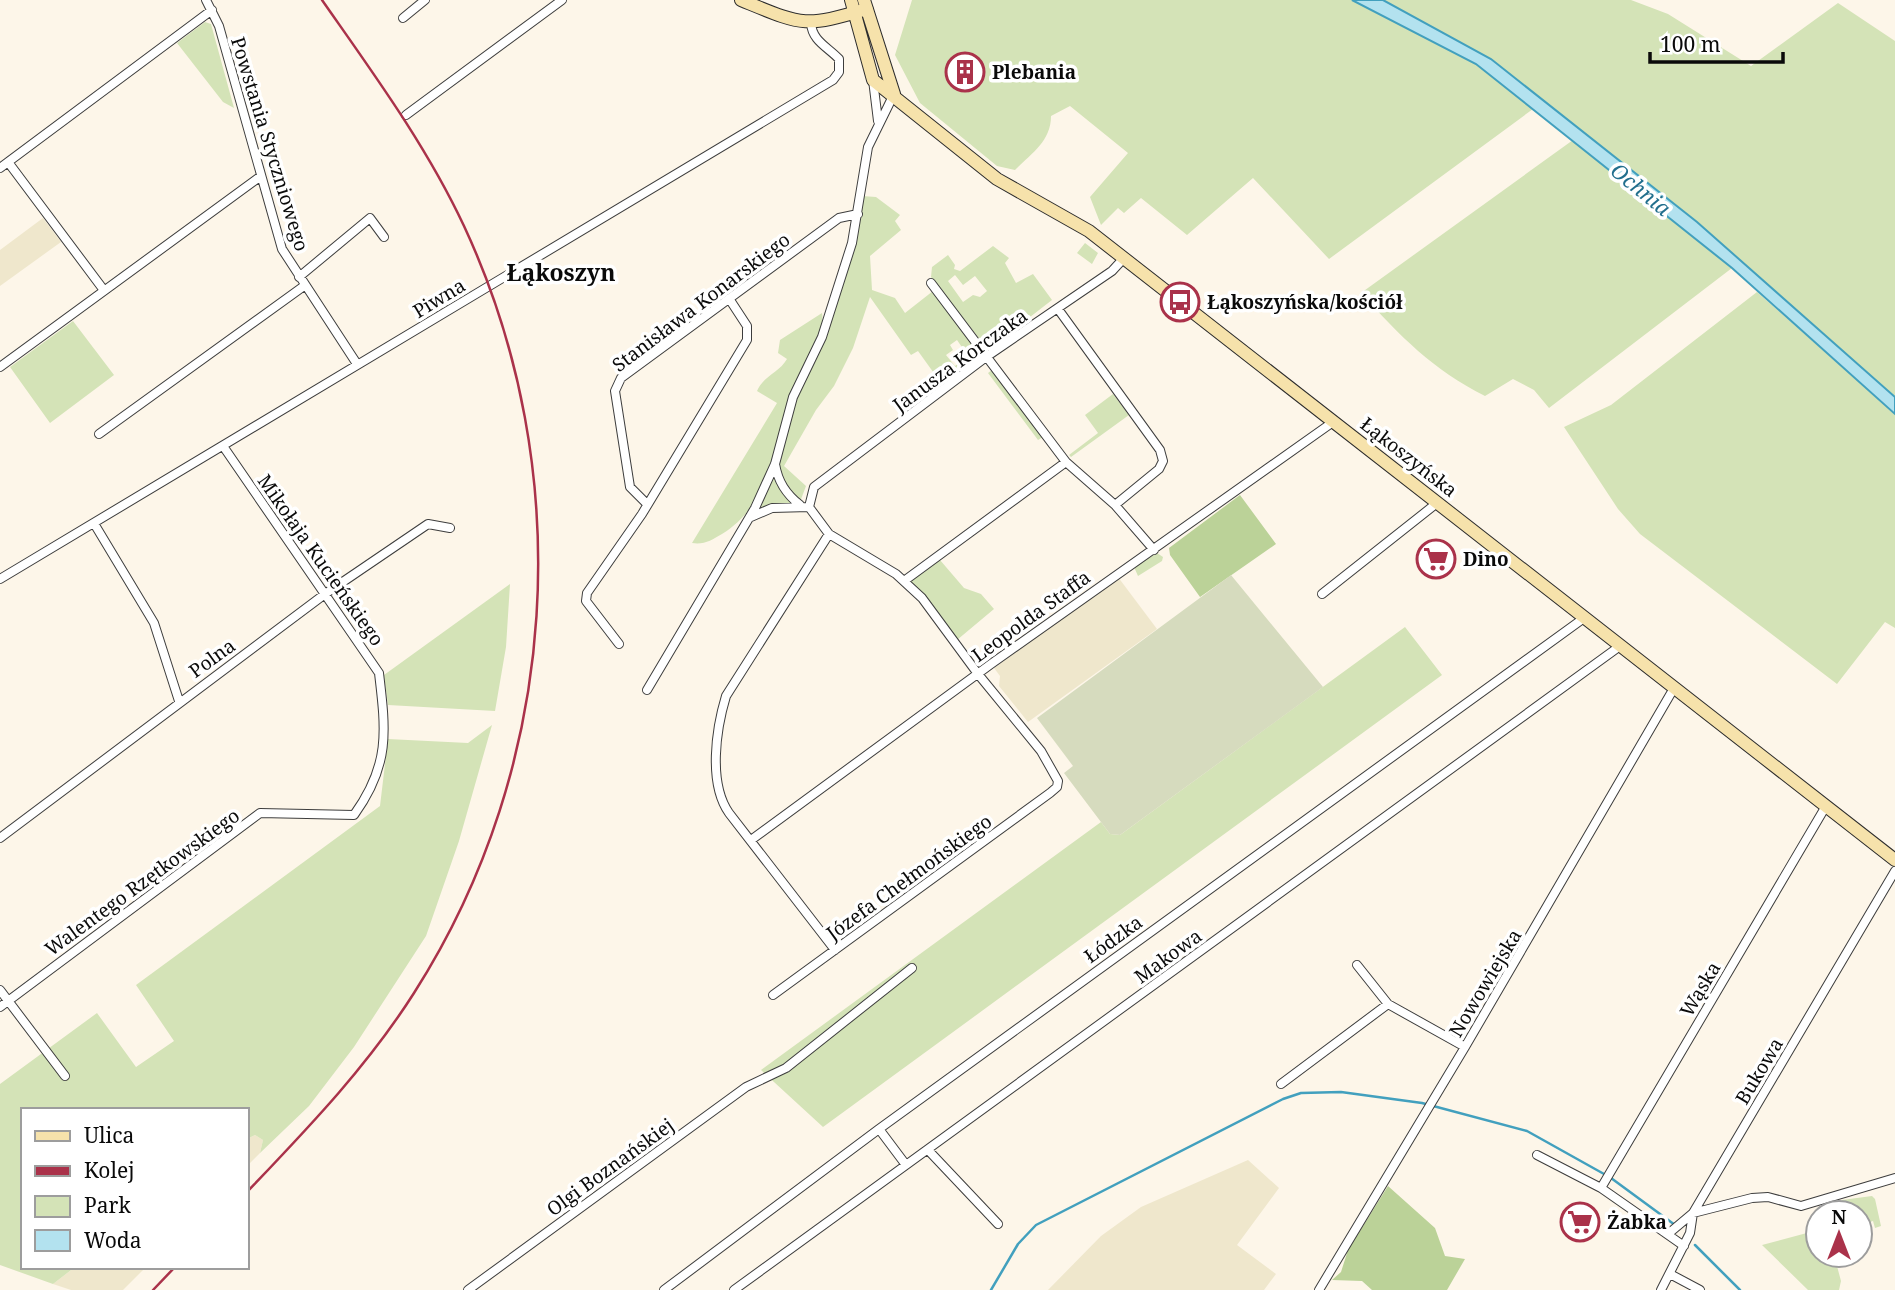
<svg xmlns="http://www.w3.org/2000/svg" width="1895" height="1290" viewBox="0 0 1895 1290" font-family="'Noto Serif',serif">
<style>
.farmland{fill:#efe7cc}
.green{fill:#d4e3b7;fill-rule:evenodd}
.forest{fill:#bbd298}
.cemetery{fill:#d6dbbe}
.water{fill:#b3e2ef;stroke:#42a0be;stroke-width:2}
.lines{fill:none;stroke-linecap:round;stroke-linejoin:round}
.stream{stroke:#42a0be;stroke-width:2.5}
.street-casing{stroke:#3d3d3d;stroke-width:10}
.secondary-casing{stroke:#2c2c2c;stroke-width:14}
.street{stroke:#fff;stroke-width:8}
.secondary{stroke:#f6e2ab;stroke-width:12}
.rail{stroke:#aa324a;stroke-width:2.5}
.labels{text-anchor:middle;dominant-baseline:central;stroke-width:7;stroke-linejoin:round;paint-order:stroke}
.poi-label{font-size:19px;font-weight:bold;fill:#0a0a0a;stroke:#fff;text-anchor:start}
.street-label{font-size:19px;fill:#0a0a0a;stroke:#fff}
.water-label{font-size:21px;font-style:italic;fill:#226f8d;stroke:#fff}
.quarter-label{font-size:23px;font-weight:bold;fill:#0a0a0a;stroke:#fff}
</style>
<rect width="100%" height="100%" fill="#fdf6e9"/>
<!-- farmland -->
<path class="farmland" d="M43,218L61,242L0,286V250Z
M1118,577L1157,629L1028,722L999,686L1000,676L994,668Z
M255,1135L263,1140L260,1153L247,1166V1139Z
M1248,1160L1279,1188L1237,1245L1276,1274L1264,1290H1048L1101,1236L1141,1207Z
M75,1267H146L123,1290H71L53,1284Z"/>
<!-- green -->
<path class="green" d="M912,0H1352L1476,64L1533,109L1329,259L1253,178L1187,235L1141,198L1124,213L1118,208L1101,225L1090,197L1128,153L1070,106L1051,116C1051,141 1032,153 1015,170L997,166L920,103L895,55Z
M1383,0H1631L1668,14L1751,66L1838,3L1895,41V397L1697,222L1491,59Z
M205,22L211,24L234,108L223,102L177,43Z
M1573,140L1732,268L1549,408L1534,390L1513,379L1485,396C1433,370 1400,336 1361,293Z
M862,196L876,197L900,215L895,221L901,230L870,256L872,290L895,298L905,313L933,291L979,354L941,383L918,351L911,355L870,297L853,348L834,386L816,410L784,466L806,486L800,502L756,511L787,419L822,339ZM957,340L968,356L955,366L946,355L953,350L950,345Z
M1085,243L1098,253L1092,264L1077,253Z
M993,246L1009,258L1005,263L1016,283L1033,274L1052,300L1021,324L1023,327L989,351L931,277L932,267L948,255L955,265L954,269L960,271ZM955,275L963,285L975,276L987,291L980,297L973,295L963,302L948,281Z
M1757,292L1895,414V628L1885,622L1837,684L1640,534L1618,509L1564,427L1611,405Z
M822,313C826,335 798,375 790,398C771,448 772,503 722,534C712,540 704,545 692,543L777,403L757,391C764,375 779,373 787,359L778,353L780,340Z
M73,321L114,375L50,423L10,367Z
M992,370L1043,437L1038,440L988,373Z
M1113,394L1129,415L1071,457L1069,455L1098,433L1085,415Z
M1157,553L1163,557L1162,561L1138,576L1134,567Z
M940,560L964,588L981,594L994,609L957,640L909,581Z
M510,584L506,647L495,711L388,705L384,675Z
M1405,627L1442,675L823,1127L761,1070L1101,822L1110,834L1120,835Z
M492,725L459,841L426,936L354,1047L309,1106L260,1153L263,1140L255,1135L247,1139V1110H23V1267H75L53,1284L0,1265V1084L97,1013L136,1067L174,1041L136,985L380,806L388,739L468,743Z
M1872,1196L1875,1199L1881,1226L1875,1228L1873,1221L1860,1225V1213H1842V1200Z
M1818,1230V1255H1834L1841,1281L1839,1290H1808L1762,1245Z"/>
<!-- forest -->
<path class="forest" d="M1240,495L1276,544L1200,597L1170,555L1169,548Z
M1388,1186L1435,1228L1445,1256L1465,1259L1447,1290H1372L1362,1281L1332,1280L1341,1272L1348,1250Z"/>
<!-- cemetery -->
<path class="cemetery" d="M1231,575L1323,687L1120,835L1110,834L1064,773L1073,766L1037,718Z"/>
<!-- water -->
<path class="water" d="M1352,0H1383L1491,59L1697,222L1895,397V414L1732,268L1476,64Z"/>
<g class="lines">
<!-- stream -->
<path class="stream" d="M1611,1178L1675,1225
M1695,1245L1740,1290
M991,1290L1018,1244L1036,1225L1283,1099L1301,1093L1341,1092L1422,1103L1527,1131L1604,1174"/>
<defs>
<path id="street" d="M206,0L219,26L282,249L357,364
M403,18L425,0
M873,80L878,121
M406,115L562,0
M8,162L103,289
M0,168L212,10
M299,277L370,218L384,237
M931,283L1066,462L1115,505L1154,550
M1058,309L1160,450L1163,461L1159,469L1115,505
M0,367L261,176
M99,434L304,286
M775,464C778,482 786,494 800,505
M647,504L630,487L615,391L621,378L839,218L858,214
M751,517L772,508L809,507
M95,525L154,623L179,701
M829,534L726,696C716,729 708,783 729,813L835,950
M0,579L833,80L839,72V59C828,47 812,41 811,23
M904,581L1066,462
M1322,594L1437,503
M619,644L586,601L587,593L642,514L747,340V326L730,300
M647,690L755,508L775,464L793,397L822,337L852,243L868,147L894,94
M0,838L325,594L428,524L450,528
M751,840L991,664L1333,422
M1357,965L1388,1004L1465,1047
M0,990L65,1076
M773,995L1050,793L1057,787L1058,781L1041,751L978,674L922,598L896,574L829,534L809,507L814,487L986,357L1112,271L1124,258
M0,1007L260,813L354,815C390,765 386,732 379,673L223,446
M1281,1084L1388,1004
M879,1129L906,1165
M928,1150L998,1224
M1537,1155L1601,1188L1684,1246
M1601,1188L1826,806
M1668,1234L1693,1213L1752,1198L1768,1197L1801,1206L1895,1178
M1670,1274L1700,1290
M468,1290L746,1087L786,1068L912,968
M664,1290L879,1129L1584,618
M734,1290L1620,646
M1319,1290L1465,1047L1674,688
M1661,1290L1690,1233L1693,1213L1895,871"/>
<path id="secondary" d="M741,0C802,25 803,28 867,9
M851,0L873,80L997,179L1089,231L1895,860
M864,0L894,94"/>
</defs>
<!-- street casing -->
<use href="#street" class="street-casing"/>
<!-- secondary casing -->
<use href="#secondary" class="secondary-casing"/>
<!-- street -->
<use href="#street" class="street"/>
<!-- secondary -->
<use href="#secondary" class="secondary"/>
<!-- rail -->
<path class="rail" d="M247,1192C307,1129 367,1067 414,993C560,765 578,471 464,226C426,145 373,73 322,0
M153,1290L175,1267"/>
</g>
<!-- icons -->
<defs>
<symbol id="building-ring" viewBox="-11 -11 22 22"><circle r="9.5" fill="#fff" stroke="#aa324a" stroke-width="1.5"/><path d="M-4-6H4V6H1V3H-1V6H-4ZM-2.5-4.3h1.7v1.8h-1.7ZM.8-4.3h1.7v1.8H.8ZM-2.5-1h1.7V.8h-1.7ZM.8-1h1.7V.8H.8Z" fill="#aa324a"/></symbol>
<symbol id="bus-ring" viewBox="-11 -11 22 22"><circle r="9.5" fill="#fff" stroke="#aa324a" stroke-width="1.5"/><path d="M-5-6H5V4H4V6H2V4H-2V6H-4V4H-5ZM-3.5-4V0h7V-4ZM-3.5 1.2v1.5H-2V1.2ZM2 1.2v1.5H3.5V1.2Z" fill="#aa324a"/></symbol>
<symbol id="supermarket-ring" viewBox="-11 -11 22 22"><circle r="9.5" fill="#fff" stroke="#aa324a" stroke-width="1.5"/><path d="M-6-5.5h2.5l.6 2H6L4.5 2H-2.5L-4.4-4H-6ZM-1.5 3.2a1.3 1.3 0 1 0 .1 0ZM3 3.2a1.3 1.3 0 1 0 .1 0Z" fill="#aa324a"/></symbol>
</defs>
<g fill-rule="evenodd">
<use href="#building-ring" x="943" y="50" width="44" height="44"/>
<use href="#bus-ring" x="1158" y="280" width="44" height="44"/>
<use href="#supermarket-ring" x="1414" y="537" width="44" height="44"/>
<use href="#supermarket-ring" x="1558" y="1200" width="44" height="44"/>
</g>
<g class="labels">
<!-- poi labels -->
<g class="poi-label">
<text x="992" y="72">Plebania</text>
<text x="1207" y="302">Łąkoszyńska/kościół</text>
<text x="1463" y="559">Dino</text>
<text x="1607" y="1222">Żabka</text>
</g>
<!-- street labels -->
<g class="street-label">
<text transform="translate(270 144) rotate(73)">Powstania Styczniowego</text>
<text transform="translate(439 298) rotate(-31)">Piwna</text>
<text transform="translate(701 302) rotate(-37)">Stanisława Konarskiego</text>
<text transform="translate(960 360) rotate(-36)">Janusza Korczaka</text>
<text transform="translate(1409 457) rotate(38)">Łąkoszyńska</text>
<text transform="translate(321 560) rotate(55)">Mikołaja Kucieńskiego</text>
<text transform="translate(1031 616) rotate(-36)">Leopolda Staffa</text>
<text transform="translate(212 658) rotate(-36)">Polna</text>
<text transform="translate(909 877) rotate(-36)">Józefa Chełmońskiego</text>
<text transform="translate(142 882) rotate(-36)">Walentego Rzętkowskiego</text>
<text transform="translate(1113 939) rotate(-36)">Łódzka</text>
<text transform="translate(1168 956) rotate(-36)">Makowa</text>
<text transform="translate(1485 983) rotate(-59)">Nowowiejska</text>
<text transform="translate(1700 989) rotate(-59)">Wąska</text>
<text transform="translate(1759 1071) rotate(-59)">Bukowa</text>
<text transform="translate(610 1167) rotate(-36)">Olgi Boznańskiej</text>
</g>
<!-- water labels -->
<g class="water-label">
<text transform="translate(1641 189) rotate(39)">Ochnia</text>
</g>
<!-- quarter labels -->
<g class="quarter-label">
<text x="561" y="272">Łąkoszyn</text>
</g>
</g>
<!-- legend -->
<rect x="21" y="1108" width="228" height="161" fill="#ffffff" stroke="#9d9d9d" stroke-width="2"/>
<rect x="35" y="1131" width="35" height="10" fill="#f6e2ab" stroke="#9d9d9d" stroke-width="2"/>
<text x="84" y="1143" font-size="21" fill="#0a0a0a">Ulica</text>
<rect x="35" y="1166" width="35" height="10" fill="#aa324a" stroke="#9d9d9d" stroke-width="2"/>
<text x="84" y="1178" font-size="21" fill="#0a0a0a">Kolej</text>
<rect x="35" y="1196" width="35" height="21" fill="#d4e3b7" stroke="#9d9d9d" stroke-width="2"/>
<text x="84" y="1213" font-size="21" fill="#0a0a0a">Park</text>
<rect x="35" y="1230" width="35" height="21" fill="#b3e2ef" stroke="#9d9d9d" stroke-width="2"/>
<text x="84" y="1248" font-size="21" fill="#0a0a0a">Woda</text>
<!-- north arrow -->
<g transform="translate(1839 1234)"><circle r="33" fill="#ffffff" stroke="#9d9d9d" stroke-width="2"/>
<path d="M0-5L12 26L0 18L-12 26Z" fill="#aa324a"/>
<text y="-10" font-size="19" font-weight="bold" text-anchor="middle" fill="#0a0a0a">N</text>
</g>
<!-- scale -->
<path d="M1650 52v10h133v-10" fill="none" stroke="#0a0a0a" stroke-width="3.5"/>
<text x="1660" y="52" font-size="21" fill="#0a0a0a" stroke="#ffffff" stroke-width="5" paint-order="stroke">100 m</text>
</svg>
